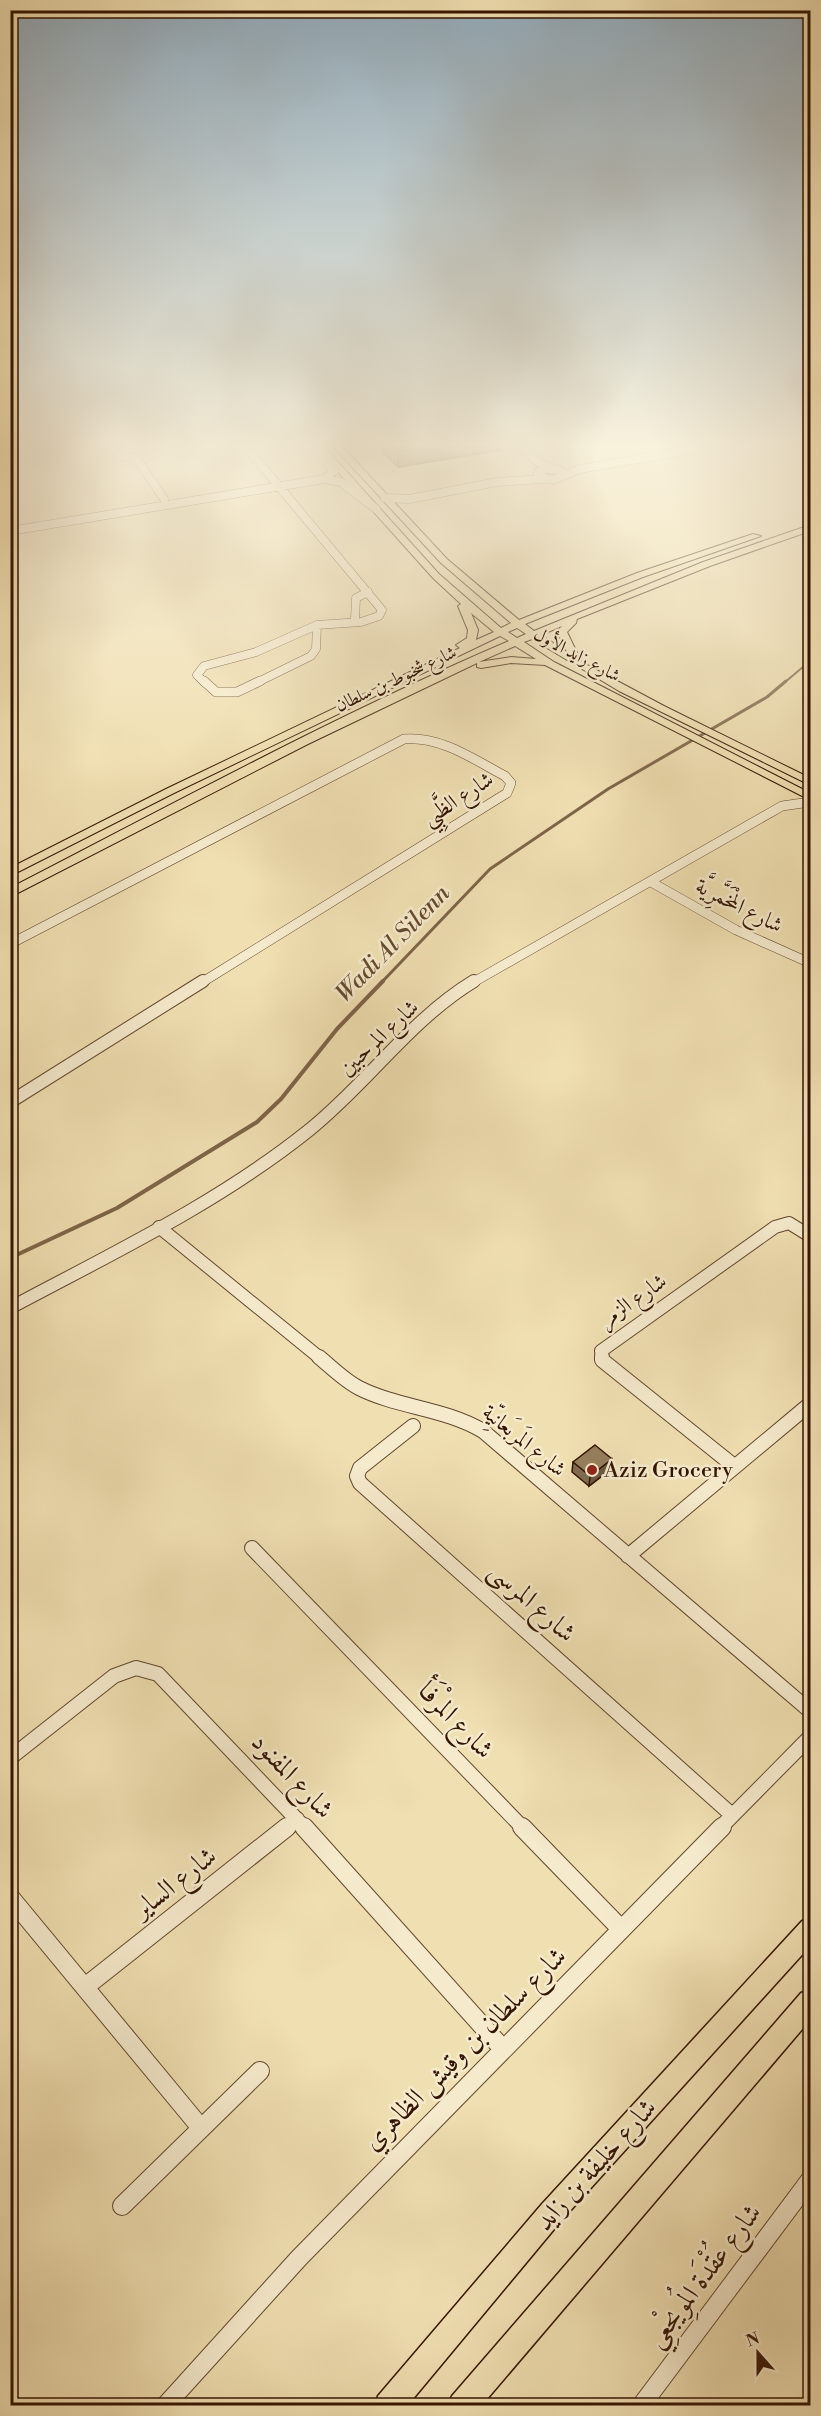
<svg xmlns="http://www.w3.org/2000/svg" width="821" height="2416" viewBox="0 0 821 2416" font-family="'Libre Bodoni',Amiri,serif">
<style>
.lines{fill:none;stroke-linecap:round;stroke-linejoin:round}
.stream-far2{stroke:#7e6448;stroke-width:2}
.stream-far1{stroke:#7e6448;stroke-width:3}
.stream{stroke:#7e6448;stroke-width:4}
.minor-far4-casing{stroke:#63472e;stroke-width:9}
.minor-far3-casing{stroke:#63472e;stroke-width:10}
.minor-far2-casing{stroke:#63472e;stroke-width:14}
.minor-far1-casing{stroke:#63472e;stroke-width:16}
.minor-casing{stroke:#63472e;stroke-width:20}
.major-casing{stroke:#341402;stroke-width:2}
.highway-casing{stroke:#341402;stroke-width:3}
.minor-far4{stroke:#f5eacc;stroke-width:8}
.minor-far3{stroke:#f5eacc;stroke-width:9}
.minor-far2{stroke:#f5eacc;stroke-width:12}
.minor-far1{stroke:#f5eacc;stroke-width:14}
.minor{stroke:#f5eacc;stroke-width:18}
.major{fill:#f0dfb1;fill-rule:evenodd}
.highway{fill:#f0dfb1;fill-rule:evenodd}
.wall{fill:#816c50;stroke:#341402;stroke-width:1.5}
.shaded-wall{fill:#695841;stroke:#341402;stroke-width:1.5}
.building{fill:#967e5d;stroke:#341402;stroke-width:1.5}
.poi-dot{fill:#8f2418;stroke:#f5eacc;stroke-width:2}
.labels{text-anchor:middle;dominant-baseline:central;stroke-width:5;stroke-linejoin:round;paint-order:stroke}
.far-street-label{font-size:18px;fill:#341402;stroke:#f5eacc}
.street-label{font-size:22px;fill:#341402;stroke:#f5eacc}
.poi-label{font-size:22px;fill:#341402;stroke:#f5eacc;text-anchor:start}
.water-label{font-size:24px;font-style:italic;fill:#664a30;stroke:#f5eacc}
.near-street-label{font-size:27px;fill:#341402;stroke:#f5eacc}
</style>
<rect width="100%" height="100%" fill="#f0dfb1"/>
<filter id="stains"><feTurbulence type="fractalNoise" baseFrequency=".00333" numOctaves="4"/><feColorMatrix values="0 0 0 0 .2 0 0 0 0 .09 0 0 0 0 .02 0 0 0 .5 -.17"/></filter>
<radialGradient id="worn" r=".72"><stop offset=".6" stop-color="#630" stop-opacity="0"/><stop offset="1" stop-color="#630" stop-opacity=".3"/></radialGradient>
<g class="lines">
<!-- stream-far2 -->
<path class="stream-far2" d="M784,683L810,661"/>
<!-- stream-far1 -->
<path class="stream-far1" d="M381,983L490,869L608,789L767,697L786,681"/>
<!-- stream -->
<path class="stream" d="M10,1258L117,1208L257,1122L281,1099L337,1029L383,981"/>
<defs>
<path id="minor-far4" d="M108,442L118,455L137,459L164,499
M242,442L382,610L379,616L361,622L317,625
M514,442L538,462L552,468
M315,443L316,452L334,471L324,479
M545,469L560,470L565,475L553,480L538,476V472Z
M565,475L580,469L738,442
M385,498L409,499L497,482L544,479
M10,531L324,479L341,482L376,509
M355,619L356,598L368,592
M205,683L197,675L204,666L256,652L317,625L316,649L311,656L256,683"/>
<path id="minor-far3" d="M204,681L216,692H237L260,681
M651,882L736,930L810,963
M10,944L404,739C441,736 473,759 505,776L511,783L507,793L201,983
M472,983L782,806L810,802"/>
<path id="minor-far2" d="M10,1102L203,981
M159,1227L320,1358
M10,1308C111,1254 218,1203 308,1131C366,1085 411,1019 474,981
M602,1358L601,1351L775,1227L789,1223L810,1236"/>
<path id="minor-far1" d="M319,1357C331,1367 345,1381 359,1388C399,1408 444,1408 483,1431L810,1711
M602,1357V1360L734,1466
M413,1426L360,1468L357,1476L360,1483L732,1815
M252,1548L523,1828
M628,1556L810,1404
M10,1758L114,1676L136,1668L158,1674L305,1828
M285,1828L297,1819
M720,1828L810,1737"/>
<path id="minor" d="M304,1827L503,2049
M522,1827L621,1929
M10,1897L201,2128
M85,1987L287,1827
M122,2206L260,2071
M165,2406L299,2258L722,1827
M641,2406L810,2180"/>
<path id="major" d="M311,442H320L439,574L501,628L511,623L441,563L329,442H338L447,559L519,620L637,573L753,534L761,536L643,577L525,624L534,631L703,562L810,525V531L710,566L577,619L576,623L567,632L581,661L589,666L664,706L810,778V785L619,691L532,639L524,642L554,662L810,793V800L545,665L511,663L481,668L477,667V663L308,744L10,897V888C175,803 338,714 509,641L500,636L174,793L10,876V868L166,789L460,648L456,645L467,638L468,630L458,606L461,604L433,578ZM471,613L494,632L476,640L478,630ZM562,626L557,631L567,652L541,635ZM517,628L526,634L517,638L508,632ZM515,646L536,659L511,657L479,662Z"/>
<path id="highway" d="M810,1917V1946L560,2222L407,2406H374L378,2396L542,2204L802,1921Z
M810,1990V2020L481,2406H448L452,2396L801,1993Z"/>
</defs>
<!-- minor-far4 casing -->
<use href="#minor-far4" class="minor-far4-casing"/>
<!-- minor-far3 casing -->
<use href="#minor-far3" class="minor-far3-casing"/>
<!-- minor-far2 casing -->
<use href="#minor-far2" class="minor-far2-casing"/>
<!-- minor-far1 casing -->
<use href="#minor-far1" class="minor-far1-casing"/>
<!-- minor casing -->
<use href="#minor" class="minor-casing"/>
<!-- major casing -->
<use href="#major" class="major-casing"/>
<!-- highway casing -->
<use href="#highway" class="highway-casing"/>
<!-- minor-far4 -->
<use href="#minor-far4" class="minor-far4"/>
<!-- minor-far3 -->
<use href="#minor-far3" class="minor-far3"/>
<!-- minor-far2 -->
<use href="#minor-far2" class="minor-far2"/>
<!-- minor-far1 -->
<use href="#minor-far1" class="minor-far1"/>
<!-- minor -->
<use href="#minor" class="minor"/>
<!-- major -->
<use href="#major" class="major"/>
<!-- highway -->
<use href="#highway" class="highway"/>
</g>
<!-- wall -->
<path class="wall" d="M383,442H500V450L398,467L383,453Z
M612,1459L611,1469L589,1486L572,1472L573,1462Z"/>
<!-- shaded-wall -->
<path class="shaded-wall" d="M450,442H500V450L398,467V451Z
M612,1459L611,1469L589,1486L590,1476Z"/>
<!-- building -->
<path class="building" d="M389,442H450L398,451Z
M595,1445L612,1459L590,1476L573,1462Z"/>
<!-- sky -->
<linearGradient id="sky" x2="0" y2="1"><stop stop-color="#91aaba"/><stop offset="0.57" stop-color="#f8f1dc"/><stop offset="1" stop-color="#f8f1dc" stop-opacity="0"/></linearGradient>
<rect width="821" height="780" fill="url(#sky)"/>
<!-- markers -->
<circle class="poi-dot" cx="592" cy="1470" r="6"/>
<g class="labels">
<!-- far-street labels -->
<g class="far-street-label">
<text transform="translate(577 655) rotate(28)">شارع زايد الأول</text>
<text transform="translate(396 679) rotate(-25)">شارع شخبوط بن سلطان</text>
</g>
<!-- street labels -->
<g class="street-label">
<text transform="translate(458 799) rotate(-33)">شارع الظَّبِي</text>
<text transform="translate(739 906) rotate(27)">شارع المْخَمَّرِيَّة</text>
<text transform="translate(379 1038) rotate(-43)">شارع المرحبين</text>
<text transform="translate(633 1301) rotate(-35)">شارع الزمر</text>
<text transform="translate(524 1441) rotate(39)">شارع المَربَعانِيّة</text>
</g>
<!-- poi labels -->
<g class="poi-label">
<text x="604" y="1470">Aziz Grocery</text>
</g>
<!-- water labels -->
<g class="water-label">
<text transform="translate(393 944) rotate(-46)">Wadi Al Silenn</text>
</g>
<!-- near-street labels -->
<g class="near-street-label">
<text transform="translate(532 1602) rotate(42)">شارع المرسى</text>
<text transform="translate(455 1720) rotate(46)">شارع المرْفَأ</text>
<text transform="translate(292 1776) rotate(47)">شارع المفنود</text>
<text transform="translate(175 1883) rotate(-38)">شارع الساير</text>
<text transform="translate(465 2049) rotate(-45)">شارع سلطان بن وقيش الظاهري</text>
<text transform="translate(596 2165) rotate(-48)">شارع خليفة بن زايد</text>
<text transform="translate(704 2276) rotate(-53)">شارع عُقْدَة المُوِيجْعِي</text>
</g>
</g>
<!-- margin -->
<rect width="821" height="2416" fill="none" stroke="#f0dfb1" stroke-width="36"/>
<rect x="12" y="12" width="797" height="2392" fill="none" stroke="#341402" stroke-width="3"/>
<rect x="18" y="18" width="785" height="2380" fill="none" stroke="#341402" stroke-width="1.5"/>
<!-- north arrow -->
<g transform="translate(758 2353) rotate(339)" stroke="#f5eacc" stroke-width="4.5" paint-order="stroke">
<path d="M0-4.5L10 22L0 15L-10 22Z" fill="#341402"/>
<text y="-9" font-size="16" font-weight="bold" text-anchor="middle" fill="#341402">N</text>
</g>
<rect width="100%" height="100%" filter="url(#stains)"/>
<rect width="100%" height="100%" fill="url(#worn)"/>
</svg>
